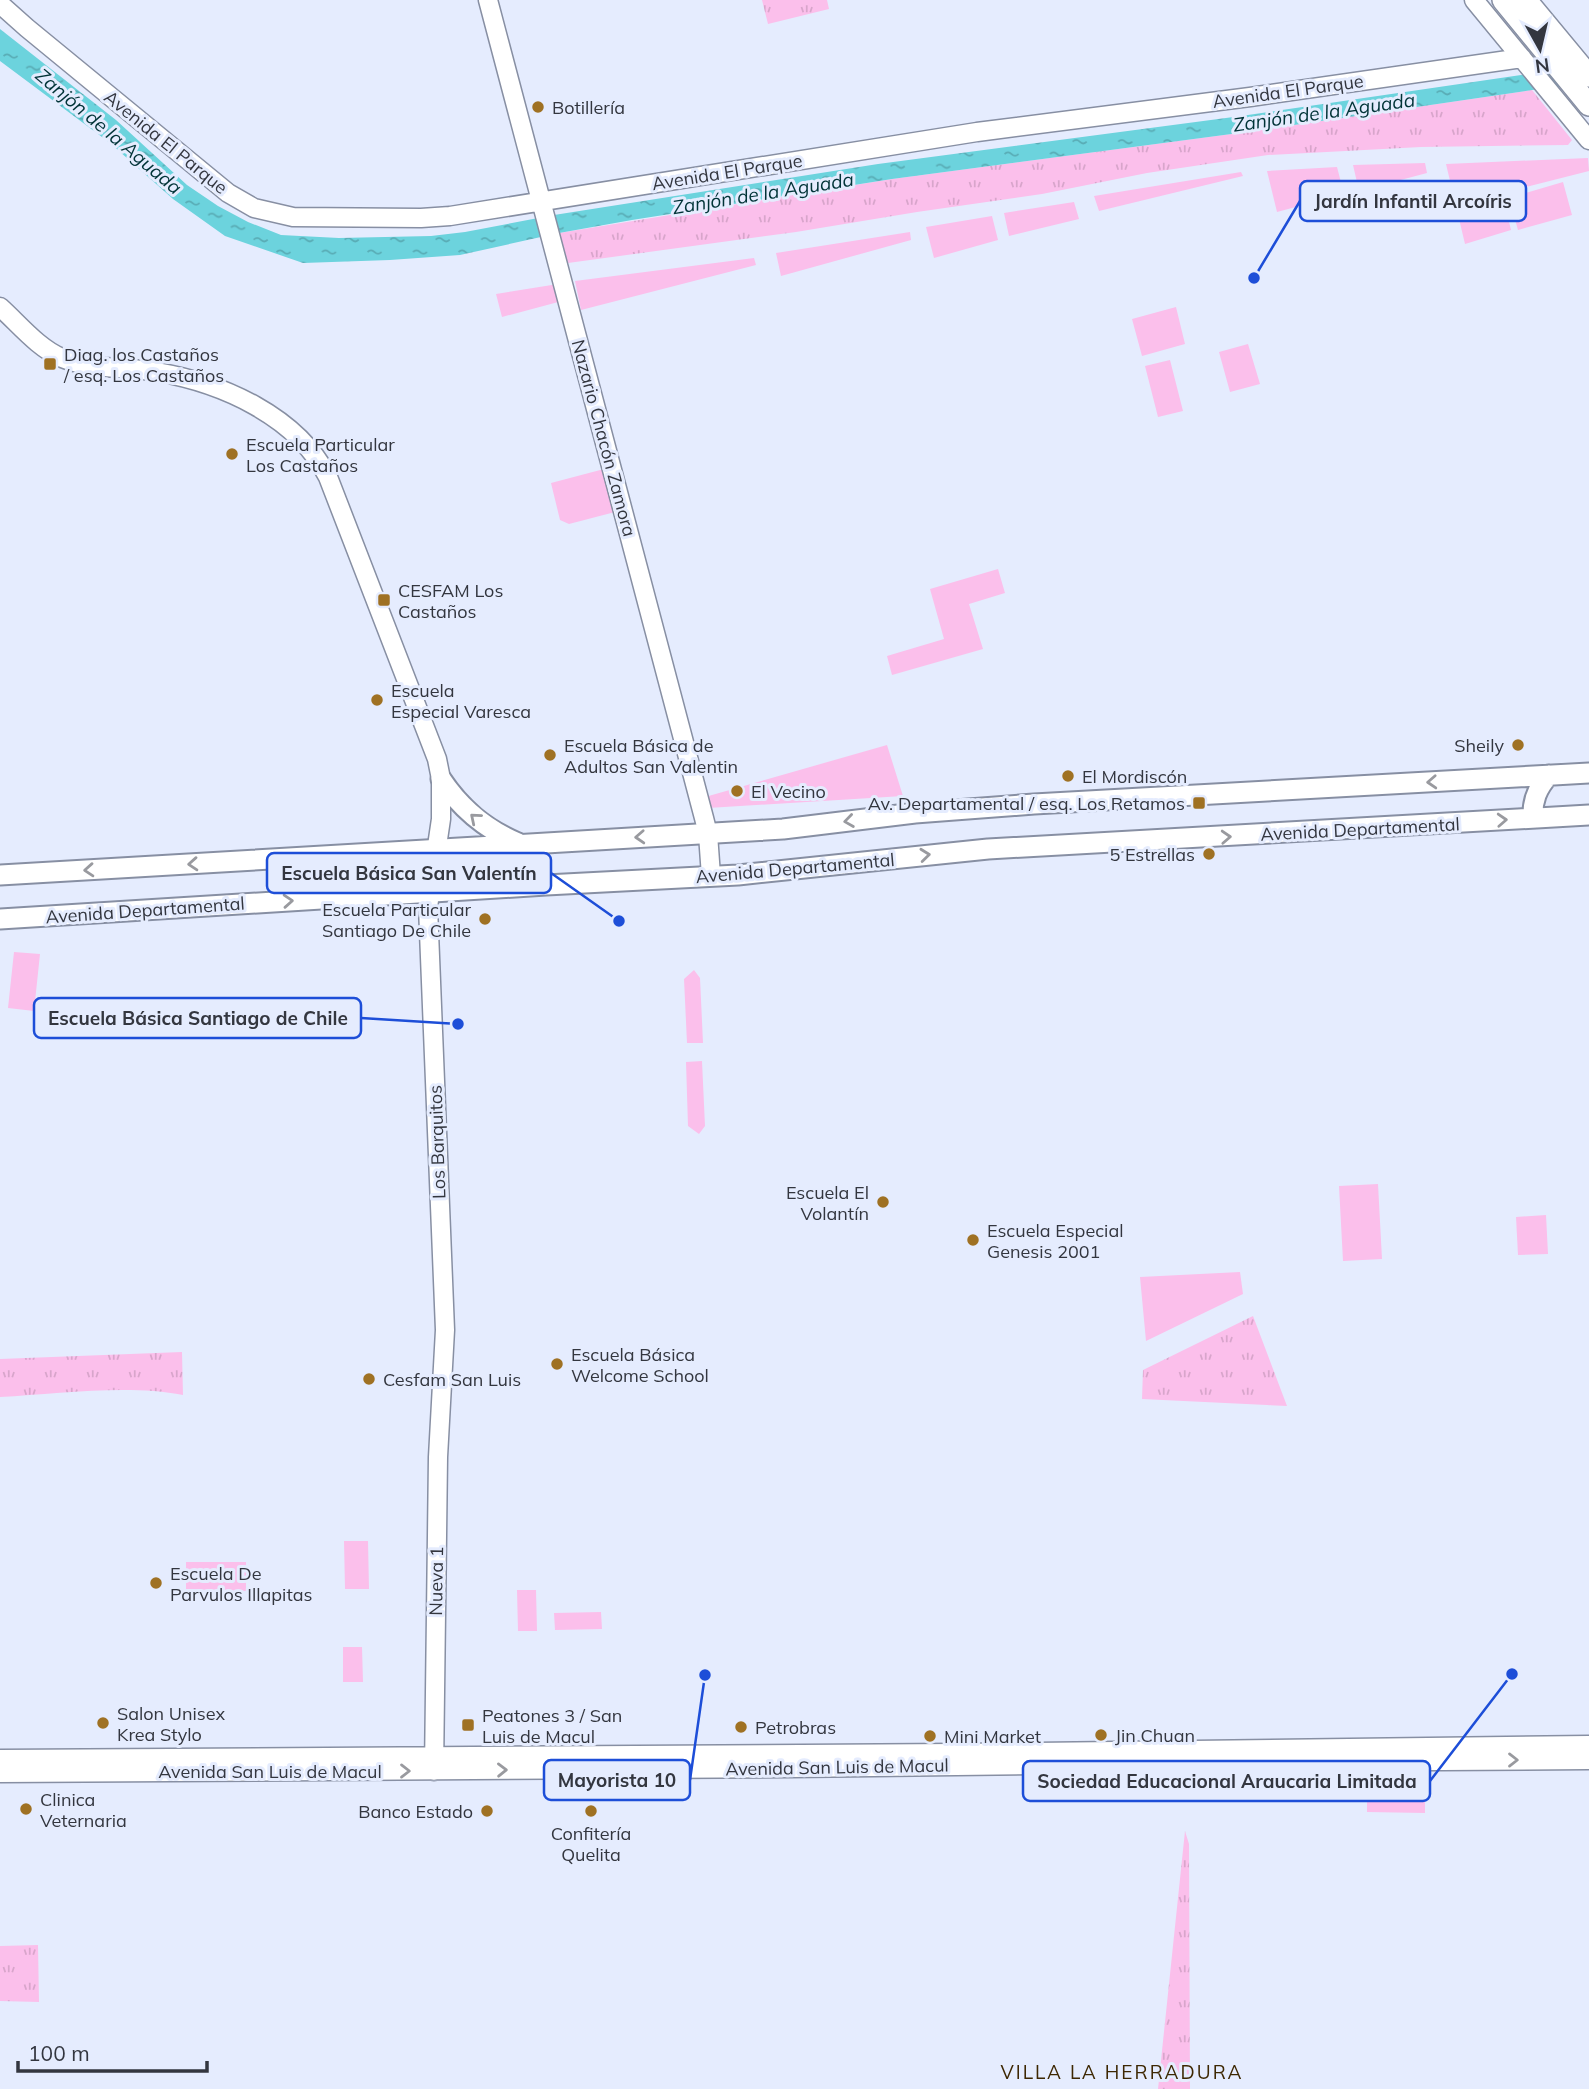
<svg xmlns="http://www.w3.org/2000/svg" width="1589" height="2089" viewBox="0 0 1589 2089" font-family="Mulish,sans-serif">
<style>
.grass{fill:#fbbfeb}
.park{fill:url(#park-tufts)}
.water{fill:url(#water-ripples)}
.lines{fill:none;stroke-linecap:round;stroke-linejoin:round}
.tertiary-casing{stroke:#878fa3;stroke-width:21}
.secondary-casing{stroke:#878fa3;stroke-width:23}
.primary-casing{stroke:#878fa3;stroke-width:24}
.tertiary{stroke:#fff;stroke-width:18}
.secondary{stroke:#fff;stroke-width:19}
.primary{stroke:#fff;stroke-width:21}
.oneway{stroke:#999a9f}
.poi-dot{fill:#9f7123;stroke:#e5ecfe;stroke-width:2.5}
.labels{text-anchor:middle;dominant-baseline:central;stroke-width:6;stroke-linejoin:round;paint-order:stroke}
.street-label{font-size:18px;fill:#33363f;stroke:#e5ecfe}
.poi-label{font-size:18px;fill:#33363f;stroke:#e5ecfe;text-anchor:start}
.water-label{font-size:19px;font-style:italic;fill:#003337;stroke:#e5ecfe}
.neighbourhood-label{font-size:19px;letter-spacing:2px;fill:#3d2702;stroke:#e5ecfe}
.leader{fill:none;stroke:#1d4ed8;stroke-width:2.5}
.callout-dot{fill:#1d4ed8;stroke:#e5ecfe;stroke-width:2.5}
.callout{fill:#e5ecfe;stroke:#1d4ed8;stroke-width:2.5}
.callout-label{font-size:19px;text-anchor:middle;font-weight:bold;fill:#33363f}
</style>
<defs>
<pattern id="park-tufts" width="24" height="20" patternUnits="userSpaceOnUse" patternTransform="scale(1.75)"><rect width="24" height="20" fill="#fbbfeb"/><path d="M3 7l-1-3M5 7V3M7 7l1-3M15 17l-1-3M17 17v-4M19 17l1-3" fill="none" stroke="#d8a5cb"/></pattern>
<pattern id="water-ripples" width="26" height="14" patternUnits="userSpaceOnUse" patternTransform="scale(1.75)"><rect width="26" height="14" fill="#6cd3dd"/><path d="M2 4q2-2 4 0t4 0M15 11q2-2 4 0t4 0" fill="none" stroke="#59acb5"/></pattern>
</defs>
<rect width="100%" height="100%" fill="#e5ecfe"/>
<!-- grass -->
<path class="grass" d="M1588,158L1589,171L1502,193L1511,230L1465,244L1446,164Z
M1425,163L1427,173L1359,191L1353,165Z
M1337,167L1344,194L1277,212L1267,171Z
M1241,172L1243,176L1099,211L1094,196Z
M1563,182L1572,215L1518,230L1509,198Z
M1074,202L1079,219L1009,236L1004,213Z
M992,216L998,240L934,258L926,227Z
M910,232L911,240L781,276L776,253Z
M754,258L756,265L581,310L575,281Z
M558,284L562,301L502,317L496,294Z
M1176,307L1185,344L1142,356L1132,319Z
M1248,344L1260,384L1230,392L1219,352Z
M1170,360L1183,411L1158,417L1145,366Z
M604,469L615,512L569,524L560,520L551,483Z
M998,569L1005,593L969,604L983,649L892,675L887,656L944,639L930,589Z
M887,745L903,796L708,808L705,797Z
M14,952L40,954L34,1011L8,1008Z
M694,970L700,978L703,1043H687L684,979Z
M702,1061L705,1126L699,1134L688,1126L686,1062Z
M1378,1184L1382,1259L1343,1261L1339,1186Z
M1546,1215L1548,1254L1518,1255L1516,1217Z
M1240,1272L1243,1294L1146,1341L1140,1277Z
M344,1541H368L369,1589H345Z
M186,1562H246V1591L186,1589Z
M517,1590H536L537,1631H518Z
M601,1612L602,1629L555,1630L554,1613Z
M343,1647H362L363,1682H343Z
M1367,1781L1425,1782V1813L1367,1812Z"/>
<!-- park -->
<path class="park" d="M762,0H827L829,9L768,24Z
M1532,90L1572,140L1568,145L1421,147L1268,155L1147,173L1042,194L917,212L796,232L568,263L559,233L892,179L1239,133Z
M1253,1316L1287,1406L1142,1399L1143,1370Z
M182,1352L183,1395C128,1384 57,1394 0,1397V1359Z
M1185,1831L1189,1844L1190,2089H1158Z
M38,1945L39,2002L0,2001V1946Z"/>
<!-- water -->
<path class="water" d="M0,29L116,120L187,185L218,206L248,222L281,235L339,238L431,236L465,232L554,215L878,164L1241,116L1521,75L1589,68V84L1532,90L1239,133L892,179L632,220L559,233L460,255L390,260L303,263L225,236L173,199L110,143L0,61Z"/>
<g class="lines">
<defs>
<path id="tertiary" d="M488,0L704,818L708,834L711,876
M1474,0L1589,140
M0,4L27,28L228,193L254,208L293,217L421,218L450,216L977,132L1250,97L1522,58
M0,307C19,324 38,348 62,358C91,370 126,366 157,372C222,383 297,416 328,477L437,759L441,779V819L428,907L445,1330L438,1457L434,1771
M0,1759L957,1753L1589,1745
M0,1773L791,1768L1265,1762L1589,1760"/>
<path id="secondary" d="M441,779C461,809 485,829 518,843
M1533,818C1532,801 1537,788 1549,775
M0,875L783,829L915,813L1034,804L1589,773
M0,919L546,885L738,875L988,849L1589,815"/>
<path id="primary" d="M1503,0L1589,105
M1526,0L1589,76"/>
</defs>
<!-- tertiary casing -->
<use href="#tertiary" class="tertiary-casing"/>
<!-- secondary casing -->
<use href="#secondary" class="secondary-casing"/>
<!-- primary casing -->
<use href="#primary" class="primary-casing"/>
<!-- tertiary -->
<use href="#tertiary" class="tertiary"/>
<!-- secondary -->
<use href="#secondary" class="secondary"/>
<!-- primary -->
<use href="#primary" class="primary"/>
</g>
<!-- one-way arrows -->
<defs><path id="oneway-chevron" d="M-2-3.5L2.5 0L-2 3.5" fill="none" stroke-width="1.6" stroke-linecap="round" stroke-linejoin="round" transform="scale(1.75)"/></defs>
<g class="oneway">
<use href="#oneway-chevron" transform="translate(1432 782) rotate(177)"/>
<use href="#oneway-chevron" transform="translate(475 818) rotate(-140)"/>
<use href="#oneway-chevron" transform="translate(1502 820) rotate(-3)"/>
<use href="#oneway-chevron" transform="translate(849 821) rotate(172)"/>
<use href="#oneway-chevron" transform="translate(640 837) rotate(177)"/>
<use href="#oneway-chevron" transform="translate(1226 837) rotate(-3)"/>
<use href="#oneway-chevron" transform="translate(925 855) rotate(-6)"/>
<use href="#oneway-chevron" transform="translate(193 864) rotate(176)"/>
<use href="#oneway-chevron" transform="translate(89 870) rotate(176)"/>
<use href="#oneway-chevron" transform="translate(288 901) rotate(-4)"/>
<use href="#oneway-chevron" transform="translate(1513 1760)"/>
<use href="#oneway-chevron" transform="translate(502 1770) rotate(-1)"/>
<use href="#oneway-chevron" transform="translate(405 1771)"/>
</g>
<!-- markers -->
<g class="poi-dot">
<circle cx="538" cy="107" r="7"/>
<rect x="43" y="357" width="14" height="14" rx="3.5"/>
<circle cx="232" cy="454" r="7"/>
<rect x="377" y="593" width="14" height="14" rx="3.5"/>
<circle cx="377" cy="700" r="7"/>
<circle cx="1518" cy="745" r="7"/>
<circle cx="550" cy="755" r="7"/>
<circle cx="1068" cy="776" r="7"/>
<circle cx="737" cy="791" r="7"/>
<rect x="1192" y="796" width="14" height="14" rx="3.5"/>
<circle cx="1209" cy="854" r="7"/>
<circle cx="485" cy="919" r="7"/>
<circle cx="883" cy="1202" r="7"/>
<circle cx="973" cy="1240" r="7"/>
<circle cx="557" cy="1364" r="7"/>
<circle cx="369" cy="1379" r="7"/>
<circle cx="156" cy="1583" r="7"/>
<circle cx="103" cy="1723" r="7"/>
<rect x="461" y="1718" width="14" height="14" rx="3.5"/>
<circle cx="741" cy="1727" r="7"/>
<circle cx="1101" cy="1735" r="7"/>
<circle cx="930" cy="1736" r="7"/>
<circle cx="26" cy="1809" r="7"/>
<circle cx="487" cy="1811" r="7"/>
<circle cx="591" cy="1811" r="7"/>
</g>
<g class="labels">
<!-- street labels -->
<g class="street-label">
<text transform="translate(1288 91) rotate(-8)">Avenida El Parque</text>
<text transform="translate(166 142) rotate(39)">Avenida El Parque</text>
<text transform="translate(727 172) rotate(-9)">Avenida El Parque</text>
<text transform="translate(604 438) rotate(75)">Nazario Chacón Zamora</text>
<text transform="translate(1360 829) rotate(-3)">Avenida Departamental</text>
<text transform="translate(795 868) rotate(-5)">Avenida Departamental</text>
<text transform="translate(145 910) rotate(-4)">Avenida Departamental</text>
<text transform="translate(437 1142) rotate(-92)">Los Barquitos</text>
<text transform="translate(436 1581) rotate(-89)">Nueva 1</text>
<text transform="translate(837 1767) rotate(-1)">Avenida San Luis de Macul</text>
<text x="270" y="1771">Avenida San Luis de Macul</text>
</g>
<!-- poi labels -->
<g class="poi-label">
<text x="552" y="107">Botillería</text>
<text x="64" y="354">Diag. los Castaños<tspan x="64" dy="21">/ esq. Los Castaños</tspan></text>
<text x="246" y="444">Escuela Particular<tspan x="246" dy="21">Los Castaños</tspan></text>
<text x="398" y="590">CESFAM Los<tspan x="398" dy="21">Castaños</tspan></text>
<text x="391" y="690">Escuela<tspan x="391" dy="21">Especial Varesca</tspan></text>
<text x="564" y="745">Escuela Básica de<tspan x="564" dy="21">Adultos San Valentin</tspan></text>
<text x="1504" y="745" text-anchor="end">Sheily</text>
<text x="1082" y="776">El Mordiscón</text>
<text x="751" y="791">El Vecino</text>
<text x="1185" y="803" text-anchor="end">Av. Departamental / esq. Los Retamos</text>
<text x="1195" y="854" text-anchor="end">5 Estrellas</text>
<text x="471" y="909" text-anchor="end">Escuela Particular<tspan x="471" dy="21">Santiago De Chile</tspan></text>
<text x="869" y="1192" text-anchor="end">Escuela El<tspan x="869" dy="21">Volantín</tspan></text>
<text x="987" y="1230">Escuela Especial<tspan x="987" dy="21">Genesis 2001</tspan></text>
<text x="571" y="1354">Escuela Básica<tspan x="571" dy="21">Welcome School</tspan></text>
<text x="383" y="1379">Cesfam San Luis</text>
<text x="170" y="1573">Escuela De<tspan x="170" dy="21">Parvulos Illapitas</tspan></text>
<text x="117" y="1713">Salon Unisex<tspan x="117" dy="21">Krea Stylo</tspan></text>
<text x="482" y="1715">Peatones 3 / San<tspan x="482" dy="21">Luis de Macul</tspan></text>
<text x="755" y="1727">Petrobras</text>
<text x="1115" y="1735">Jin Chuan</text>
<text x="944" y="1736">Mini Market</text>
<text x="40" y="1799">Clinica<tspan x="40" dy="21">Veternaria</tspan></text>
<text x="473" y="1811" text-anchor="end">Banco Estado</text>
<text x="591" y="1833" text-anchor="middle">Confitería<tspan x="591" dy="21">Quelita</tspan></text>
</g>
<!-- water labels -->
<g class="water-label">
<text transform="translate(1324 112) rotate(-8)">Zanjón de la Aguada</text>
<text transform="translate(109 131) rotate(40)">Zanjón de la Aguada</text>
<text transform="translate(763 193) rotate(-9)">Zanjón de la Aguada</text>
</g>
<!-- neighbourhood labels -->
<g class="neighbourhood-label">
<text x="1122" y="2072">VILLA LA HERRADURA</text>
</g>
</g>
<!-- callouts -->
<path class="leader" d="M1254 278L1300 201M619 921L551 873M458 1024L361 1018M705 1675L690 1780M1512 1674L1430 1781"/>
<g class="callout-dot">
<circle cx="1254" cy="278" r="7"/>
<circle cx="619" cy="921" r="7"/>
<circle cx="458" cy="1024" r="7"/>
<circle cx="705" cy="1675" r="7"/>
<circle cx="1512" cy="1674" r="7"/>
</g>
<g class="callout">
<rect x="1300" y="181" width="226" height="40" rx="7"/>
<rect x="267" y="853" width="284" height="40" rx="7"/>
<rect x="34" y="998" width="327" height="40" rx="7"/>
<rect x="544" y="1760" width="146" height="40" rx="7"/>
<rect x="1023" y="1761" width="407" height="40" rx="7"/>
</g>
<g class="callout-label">
<text x="1413" y="208">Jardín Infantil Arcoíris</text>
<text x="409" y="880">Escuela Básica San Valentín</text>
<text x="198" y="1025">Escuela Básica Santiago de Chile</text>
<text x="617" y="1787">Mayorista 10</text>
<text x="1227" y="1788">Sociedad Educacional Araucaria Limitada</text>
</g>
<!-- north arrow -->
<g transform="translate(1540 49) rotate(172)" stroke="#e5ecfe" stroke-width="5" paint-order="stroke">
<path d="M0-5L12 26L0 18L-12 26Z" fill="#33363f"/>
<text y="-10" font-size="19" font-weight="bold" text-anchor="middle" fill="#33363f">N</text>
</g>
<!-- scale -->
<path d="M18 2061v10h189v-10" fill="none" stroke="#33363f" stroke-width="3.5"/>
<text x="28" y="2061" font-size="21" fill="#33363f" stroke="#e5ecfe" stroke-width="5" paint-order="stroke">100 m</text>
</svg>
